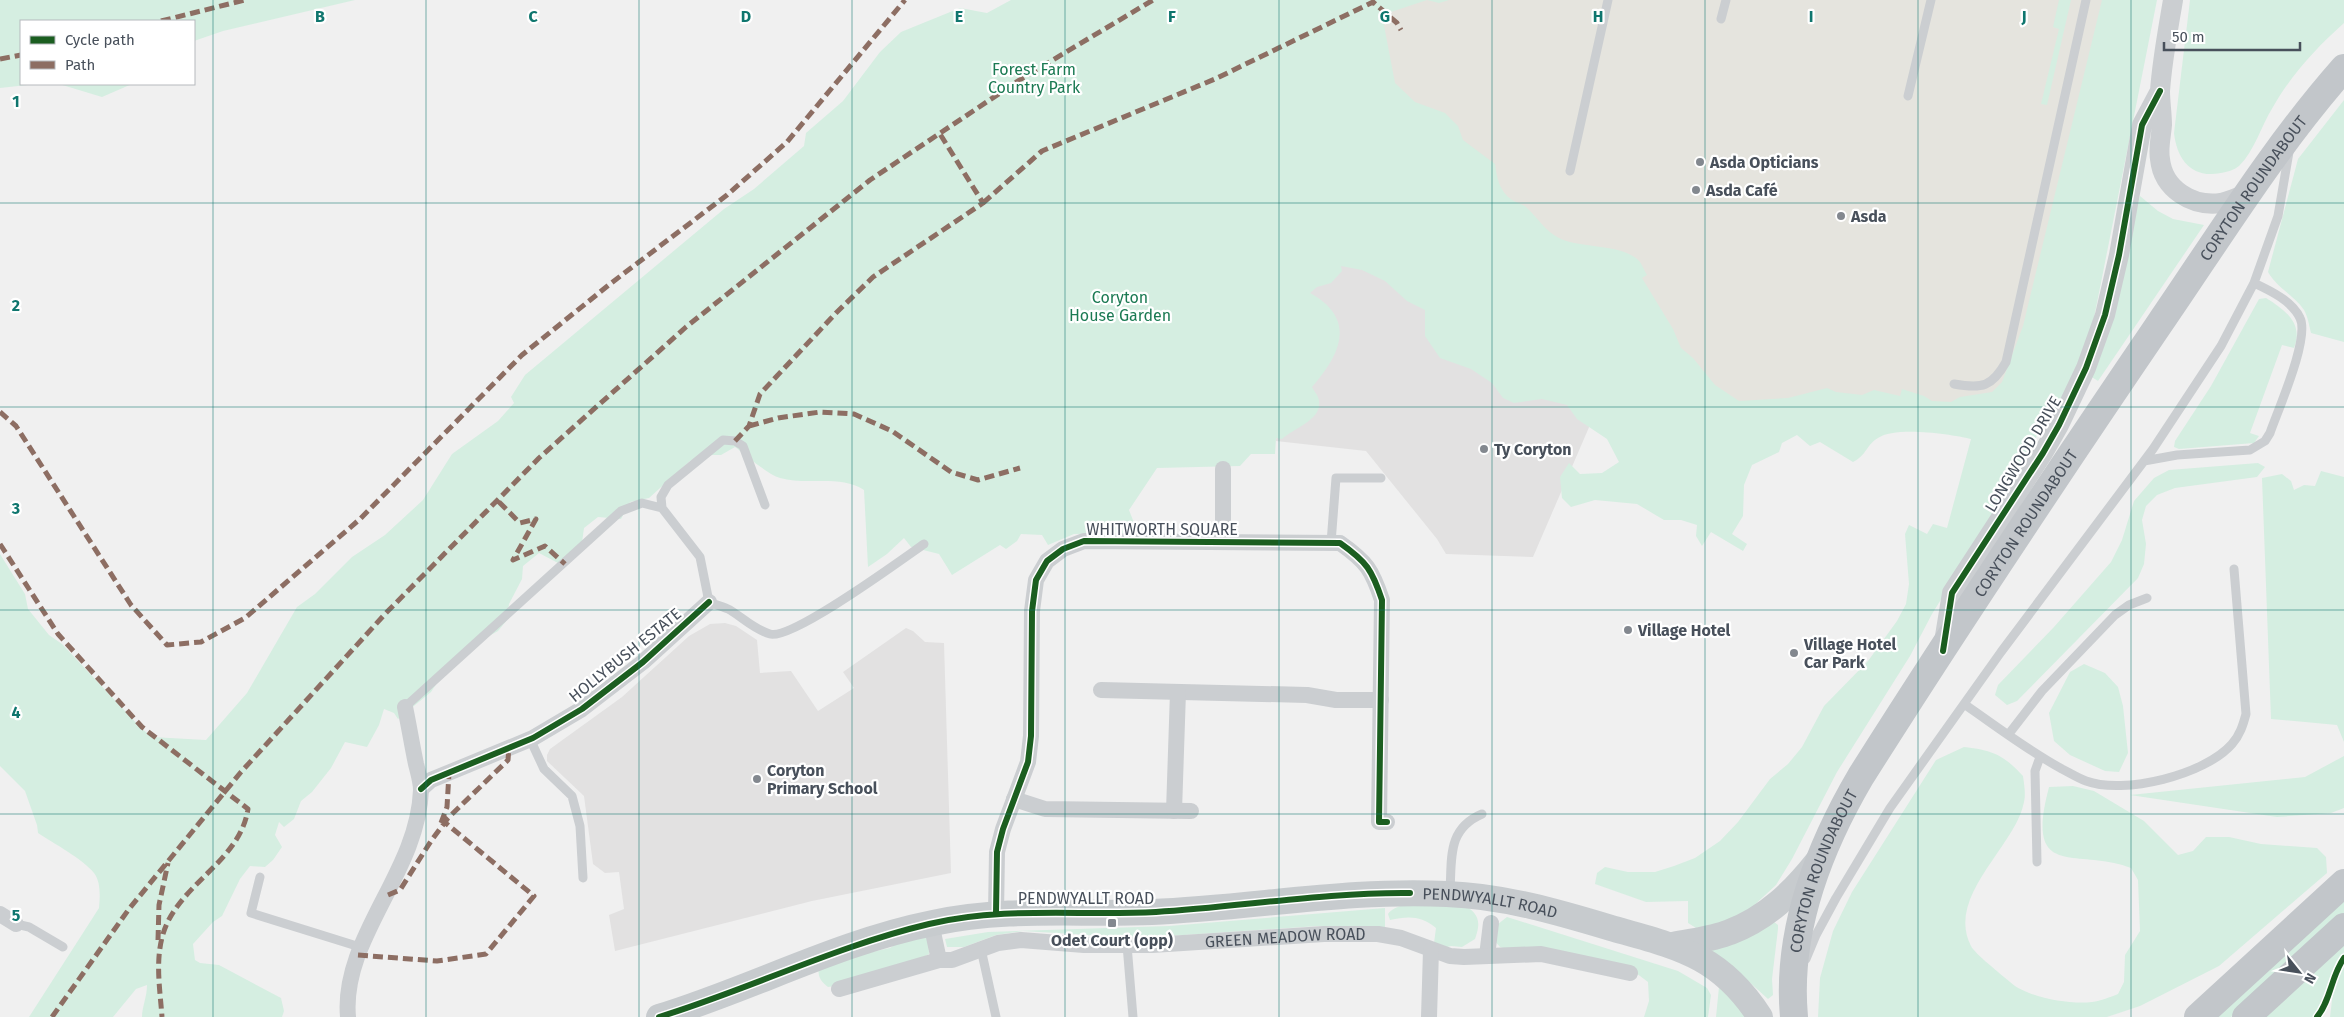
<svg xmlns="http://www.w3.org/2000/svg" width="2344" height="1017" viewBox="0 0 2344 1017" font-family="'Fira Sans',sans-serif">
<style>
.commercial{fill:#e5e4de}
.education{fill:#e2e1e1}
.green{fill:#d5eee1}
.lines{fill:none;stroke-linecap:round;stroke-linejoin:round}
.service{stroke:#cbced1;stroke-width:9}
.minor{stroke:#cbced1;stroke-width:16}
.tertiary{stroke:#cbced1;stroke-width:20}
.primary{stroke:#c7cbce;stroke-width:26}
.trunk{stroke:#c2c6ca;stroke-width:28}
.quiet{stroke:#8d6e63;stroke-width:5;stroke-dasharray:10 5;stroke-linecap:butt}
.cycleway-casing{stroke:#fff;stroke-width:9}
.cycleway{stroke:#1b5e20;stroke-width:6}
.grid{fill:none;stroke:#0f766e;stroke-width:1;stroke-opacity:0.55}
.poi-dot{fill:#83888f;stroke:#fff;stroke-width:2}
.labels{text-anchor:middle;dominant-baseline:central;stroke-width:4.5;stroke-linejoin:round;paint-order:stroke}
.park-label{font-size:16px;fill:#1b7a53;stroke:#fff}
.poi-label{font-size:16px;font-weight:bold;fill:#48505b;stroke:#fff;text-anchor:start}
.street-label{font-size:16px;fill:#48505b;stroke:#fff}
.grid-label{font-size:16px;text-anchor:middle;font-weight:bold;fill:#0f766e;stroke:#fff;stroke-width:4.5;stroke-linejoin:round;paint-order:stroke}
</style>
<rect width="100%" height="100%" fill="#f0f0f0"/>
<!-- commercial -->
<path class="commercial" d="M1420,0H2114L2011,422L1745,407L1716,394L1569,257L1377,99L1378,17Z"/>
<!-- education -->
<path class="education" d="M1324,235L1612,374L1533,557L1446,554L1437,539L1366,451L1276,441L1287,292Z
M725,623L736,626L757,640L760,673L791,671L818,711L854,688L843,672L906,628L913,631L925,642L944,643L951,873L812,901L615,951L609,915L624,909L619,872L605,873L593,864L584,796L547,761V755L550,749L622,697L689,636L710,624Z"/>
<!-- green -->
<path class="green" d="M0,0H355L223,31L194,41V21H21V84H36L0,88Z
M1011,0H1449L1439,3L1427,0L1382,15L1395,83L1415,102L1445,113L1458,126L1463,140L1495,164C1497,178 1499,191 1512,200C1517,203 1522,204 1526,207C1537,217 1546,232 1559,238C1580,249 1624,243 1640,262C1643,266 1644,271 1647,275L1642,278L1673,329L1681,348L1693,358L1715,385L1739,401L1788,398L1827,388L1836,392L1862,395L1874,390L1900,396L1902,389L1924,396L1932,401L1951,402L1960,397L1992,392L2002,382L2023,326L2102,0H2157L2092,328L2064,397L2039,431L2023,466L1932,614L1910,656L1837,772L1792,859L1776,885L1749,910L1729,923L1696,928L1688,923V901L1646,902L1595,884L1597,873L1605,867L1628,872H1655L1674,866L1695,858L1720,841L1738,822L1770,779L1788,764L1802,747L1824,706L1868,661L1897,621L1906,604L1909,584L1905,534L1909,525L1927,534L1933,524L1947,528L1971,439C1951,434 1895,426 1878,438C1866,445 1867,455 1853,462L1820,442L1810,446L1797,435L1782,443L1779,452L1752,465L1744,485L1743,516L1732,534L1747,544L1743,551L1711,532L1702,546L1696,536L1697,525L1681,520H1664L1637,504L1595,500L1571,507L1562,498L1560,477L1569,463L1580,474L1602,473L1619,462L1607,439L1577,419L1567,405L1542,399L1514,403L1503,398L1492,383L1471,369L1440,358L1425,336V310L1407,301L1385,281L1362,270L1341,266L1342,271L1331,283L1317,287L1310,293C1357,319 1341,354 1312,387C1314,391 1319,397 1319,401C1322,420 1294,428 1282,439L1276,438L1275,454H1251L1240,466L1157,468L1129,510L1138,533L1074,534L1048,545L1042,535L1021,534L1017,541L1006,549L1000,545L952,575L939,554L911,547L904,538L887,554L868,567L864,490C840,474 807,486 780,478C767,474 747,456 735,447L721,455H701L690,461L649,498L630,502L621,519L598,517L584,528L581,550L558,563L539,553L523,566L522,579L509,604L507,620L498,631L468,648L450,663L431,692L398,719L394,713L384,709L379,725L367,747L345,742L331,768L312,792L301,801L294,819L284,827L279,822L275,835L282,847L273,860L265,867L250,866L240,879L222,916L213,922L193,944L195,960L200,963L219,965L281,998L284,1011L282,1017H142C142,1007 147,997 147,985L136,989L113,1017H29L99,908C100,897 101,882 94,873C83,859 53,843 38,833L37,825L25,791L0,766V554L25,594L28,609L49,635L62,644L141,728L152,737L206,740L247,693L297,607L315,594L352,557L385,535L423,500L452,454L498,421L514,403L511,397L525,375L724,209L754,189L804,146L806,133L843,101L880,52L901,32L960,8L987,13Z
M2059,0H2071L2047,105L2041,104L2059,29L2053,27Z
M2190,0H2344V23C2317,47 2291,75 2273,107C2261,126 2255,150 2239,166C2234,170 2227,172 2221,173C2192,179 2177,160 2174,133Z
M59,84H132L102,97Z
M2344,100V342L2311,333C2309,325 2308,317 2304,310C2294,295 2277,288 2268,272L2298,159Z
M2140,196L2158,211L2173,219L2204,225L2098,381L2090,376Z
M2266,298C2285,310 2304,323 2294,348L2282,345L2250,433L2259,436L2254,443L2179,449L2174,447L2175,441L2211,386L2259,299Z
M2258,463L2265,467L2257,477L2175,488L2157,495L2146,506L2142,520L2146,544L2144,564L2138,578L2017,701L2007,705L1995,695L1998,685L2054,627L2111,562L2122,540L2134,501L2154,478L2169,470Z
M2321,471L2344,477V742L2337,725L2271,719L2262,478L2282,474L2291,481L2294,490L2304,485L2315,486Z
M2084,664L2105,673L2118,687L2123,706L2128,753L2119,772L2105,771L2070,755L2054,741L2049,713L2070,672Z
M1964,747C1992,750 2004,755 2023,776C2024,784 2026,794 2024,802C2016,846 1945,896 1971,946C1975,954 2001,974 2010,982C2026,997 2070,1005 2092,1002C2101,1001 2110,997 2118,994L2124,982L2125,955L2140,931L2138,880L2131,868C2076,847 2024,882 2049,787L2073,786L2094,791L2144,821L2178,855L2193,851L2206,837H2229L2261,844L2317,848L2326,857L2327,873L2219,966L2140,1006L2107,1017H1818L1820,978L1833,931L1852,892L1936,760Z
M2344,756V808L2331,813L2277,817L2130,795L2305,777Z
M2344,897V914L2231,1017H2213Z
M1460,903C1478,912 1482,920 1475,939L1462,947L1451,946L1444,948L1434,943L1436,928C1421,916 1409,916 1390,920L1388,914C1399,898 1441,904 1460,903Z
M1385,908V928L1318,926L1140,938L1023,931L996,935L964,947H947L945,939L988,932L1169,926Z
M1507,917L1678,971L1707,988L1711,995L1708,1017H1644L1649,1001L1648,982L1628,967L1509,950L1500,947L1493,939L1498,924Z
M1774,922L1778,925V929L1772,979L1773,995L1768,999L1735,969L1720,960L1708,947Z
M928,935L929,954L920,959L842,985L828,987C819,980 816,974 821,963L890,948L899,942Z
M2344,942V952L2330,980L2320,1017H2262Z
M2344,964V1017H2330L2334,983Z
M1719,987L1749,1017H1716Z"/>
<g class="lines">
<!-- service -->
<path class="service" d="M1721,19L1726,0
M1908,96L1931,0
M1570,171L1608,0
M1954,384C1982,389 1992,387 2006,362L2086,0
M2144,461L2177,455L2250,450L2265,441L2270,433C2278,410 2310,338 2300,318C2292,301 2271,291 2254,283
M765,505L743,446L735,441L723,440L668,485L661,497L662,508L700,557L709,602C716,605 724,607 730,610C743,618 755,630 770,634C792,640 901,560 924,544
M1331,543L1336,478H1381
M1964,704C1996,726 2027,750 2062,769C2070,773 2078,778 2086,781C2124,795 2205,775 2232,744C2240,735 2243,725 2246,714L2234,569
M405,707L621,511L642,503L662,508
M2008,735L2042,691L2115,615L2129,605L2147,598
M530,739L544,769L572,796L580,826L583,878
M2037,862L2035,771L2040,757
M260,877L251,913L360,947
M1450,891C1452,858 1447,829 1482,814
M16,924L29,927L63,947
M1127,945L1133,1017
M981,949L996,1017
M1806,959L1816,935L1836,898L1890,808L2001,652L2153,449L2221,346L2254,283L2278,216L2289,152"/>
<!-- minor -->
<g class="minor">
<path d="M1223,542V469"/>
<path d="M1101,690L1307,695L1336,700H1381"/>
<path d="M421,789L431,780L533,738L582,709L643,662L709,602"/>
<path d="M1014,799L1045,809L1191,811"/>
<path d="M1174,811L1178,692"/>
<path d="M996,913L997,852L1003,829L1028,762L1031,736L1032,611L1036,580L1047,561L1063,549L1084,541L1340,543C1367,562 1372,570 1382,600L1379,822H1387"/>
<path d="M0,914L16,924"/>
<path d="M931,923L939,960"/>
<path d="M1487,956L1491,923"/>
<path id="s1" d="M839,989L939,960H952L998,943L1021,940L1084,945H1152L1324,934H1378L1401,938L1450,956L1464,957L1541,954L1630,973"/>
<path d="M348,1017C341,938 418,873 421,790C421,782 418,772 416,764C412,745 409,726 405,707"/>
<path d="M1429,1017L1431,950"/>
</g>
<!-- tertiary -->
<path class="tertiary" d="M2173,0C2168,30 2162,61 2160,91C2160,102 2162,114 2162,125C2161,137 2158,148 2160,159C2163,189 2192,207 2221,203C2231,201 2241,196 2250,192
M1944,642L1952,593L2043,453L2059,425L2086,368L2105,315L2119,255L2142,125L2160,91"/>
<!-- primary -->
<g class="primary">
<path d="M1673,945C1692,941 1713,939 1730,932C1767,918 1793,892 1817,862"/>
<path id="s2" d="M659,1017C751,989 838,942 933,923C1009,907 1076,915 1152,912C1251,908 1348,889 1447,894C1503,896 1558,912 1611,928C1678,947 1720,955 1760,1017"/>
</g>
<!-- trunk -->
<g class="trunk">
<path id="s3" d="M1794,1017C1786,931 1818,849 1861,776C1957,624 2058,473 2160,323C2219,237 2275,146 2344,68"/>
<path d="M2198,1017L2344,883"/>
<path d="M2246,1017L2344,927"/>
</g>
<!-- quiet -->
<path class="quiet" d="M161,21L245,0
M0,59L21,55
M983,203L1042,151L1215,79L1373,2L1397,23L1401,30
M0,412L16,426L131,605L167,645L201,642L245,618L360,519L522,355L610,284L727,195L787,142L905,0
M749,426L778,418L820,412L854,414L892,431L951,472L978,480L1020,468
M735,441L749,426L760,394L836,313L873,277L983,203L940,134
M499,502L520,523L536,519L513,560L545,546L565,564
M0,544L58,634L142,727L248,809C240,862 178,884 163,934C155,961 160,989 162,1017
M441,823L447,807L449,773
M388,895L400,890L431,841L448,818L508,760L509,747
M158,940L159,905L168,863
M358,955L437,961L486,954L534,896L442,820
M52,1017L129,909L241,772L386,613L539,458L686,327L870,180L1021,79L1153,0"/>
<defs>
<path id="cycleway" d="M1943,651L1952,593L2043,453L2059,425L2086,368L2105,315L2119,255L2142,125L2160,91
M421,789L431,780L533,738L582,709L643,662L709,602
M996,913L997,852L1003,829L1028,762L1031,736L1032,611L1036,580L1047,561L1063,549L1084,541L1340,543C1367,562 1372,570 1382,600L1379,822H1387
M659,1017C750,989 836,946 929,924C1004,906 1079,916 1156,912C1240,907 1325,892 1410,893
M2317,1017C2331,1000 2331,976 2344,958"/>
</defs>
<!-- cycleway casing -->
<use href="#cycleway" class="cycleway-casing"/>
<!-- cycleway -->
<use href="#cycleway" class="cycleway"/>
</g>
<!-- grid -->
<path class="grid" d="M213,0V1017M426,0V1017M639,0V1017M852,0V1017M1065,0V1017M1279,0V1017M1492,0V1017M1705,0V1017M1918,0V1017M2131,0V1017M0,203H2344M0,407H2344M0,610H2344M0,814H2344"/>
<!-- markers -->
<g class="poi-dot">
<circle cx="1700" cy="162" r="5"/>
<circle cx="1696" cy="190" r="5"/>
<circle cx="1841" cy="216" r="5"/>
<circle cx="1484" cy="449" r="5"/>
<circle cx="1628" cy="630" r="5"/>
<circle cx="1794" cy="653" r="5"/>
<circle cx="757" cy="779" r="5"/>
<rect x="1107" y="918" width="10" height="10" rx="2.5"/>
</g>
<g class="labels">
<!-- park labels -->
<g class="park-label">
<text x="1034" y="69">Forest Farm<tspan x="1034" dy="18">Country Park</tspan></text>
<text x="1120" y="297">Coryton<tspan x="1120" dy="18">House Garden</tspan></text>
</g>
<!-- poi labels -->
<g class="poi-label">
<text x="1710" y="162">Asda Opticians</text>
<text x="1706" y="190">Asda Café</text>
<text x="1851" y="216">Asda</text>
<text x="1494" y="449">Ty Coryton</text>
<text x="1638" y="630">Village Hotel</text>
<text x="1804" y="644">Village Hotel<tspan x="1804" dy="18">Car Park</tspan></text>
<text x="767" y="770">Coryton<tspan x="767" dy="18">Primary School</tspan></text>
<text x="1112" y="940" text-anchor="middle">Odet Court (opp)</text>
</g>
<!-- street labels -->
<g class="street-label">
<text stroke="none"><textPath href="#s3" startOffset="961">CORYTON ROUNDABOUT</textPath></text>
<text transform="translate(2023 454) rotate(-59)">LONGWOOD DRIVE</text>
<text stroke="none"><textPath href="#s3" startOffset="556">CORYTON ROUNDABOUT</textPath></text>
<text x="1162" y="529">WHITWORTH SQUARE</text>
<text transform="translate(625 655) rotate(-39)">HOLLYBUSH ESTATE</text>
<text stroke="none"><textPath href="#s3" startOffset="151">CORYTON ROUNDABOUT</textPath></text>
<text x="1086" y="898">PENDWYALLT ROAD</text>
<text stroke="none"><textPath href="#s2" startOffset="849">PENDWYALLT ROAD</textPath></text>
<text stroke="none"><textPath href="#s1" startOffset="454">GREEN MEADOW ROAD</textPath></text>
</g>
</g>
<g class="grid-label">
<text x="320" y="22">B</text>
<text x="533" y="22">C</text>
<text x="746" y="22">D</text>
<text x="959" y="22">E</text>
<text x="1172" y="22">F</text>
<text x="1385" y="22">G</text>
<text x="1598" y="22">H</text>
<text x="1811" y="22">I</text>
<text x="2024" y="22">J</text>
<text x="16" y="107">1</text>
<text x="16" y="311">2</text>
<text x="16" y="514">3</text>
<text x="16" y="718">4</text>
<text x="16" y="921">5</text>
</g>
<!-- legend -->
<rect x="20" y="20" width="175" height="65" fill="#ffffff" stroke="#b6b9bd"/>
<rect x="30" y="36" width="25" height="8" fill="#1b5e20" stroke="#b6b9bd"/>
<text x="65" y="45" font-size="15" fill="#48505b">Cycle path</text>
<rect x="30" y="61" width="25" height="8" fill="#8d6e63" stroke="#b6b9bd"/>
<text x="65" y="70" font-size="15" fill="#48505b">Path</text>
<!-- north arrow -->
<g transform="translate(2299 972) rotate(120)" stroke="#ffffff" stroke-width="4" paint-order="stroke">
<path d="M0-4L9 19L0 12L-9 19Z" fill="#48505b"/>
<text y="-8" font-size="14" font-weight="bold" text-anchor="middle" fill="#48505b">N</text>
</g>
<!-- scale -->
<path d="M2164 42v8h136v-8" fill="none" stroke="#48505b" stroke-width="2.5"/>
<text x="2172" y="42" font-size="15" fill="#48505b" stroke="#ffffff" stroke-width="4" paint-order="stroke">50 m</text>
</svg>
